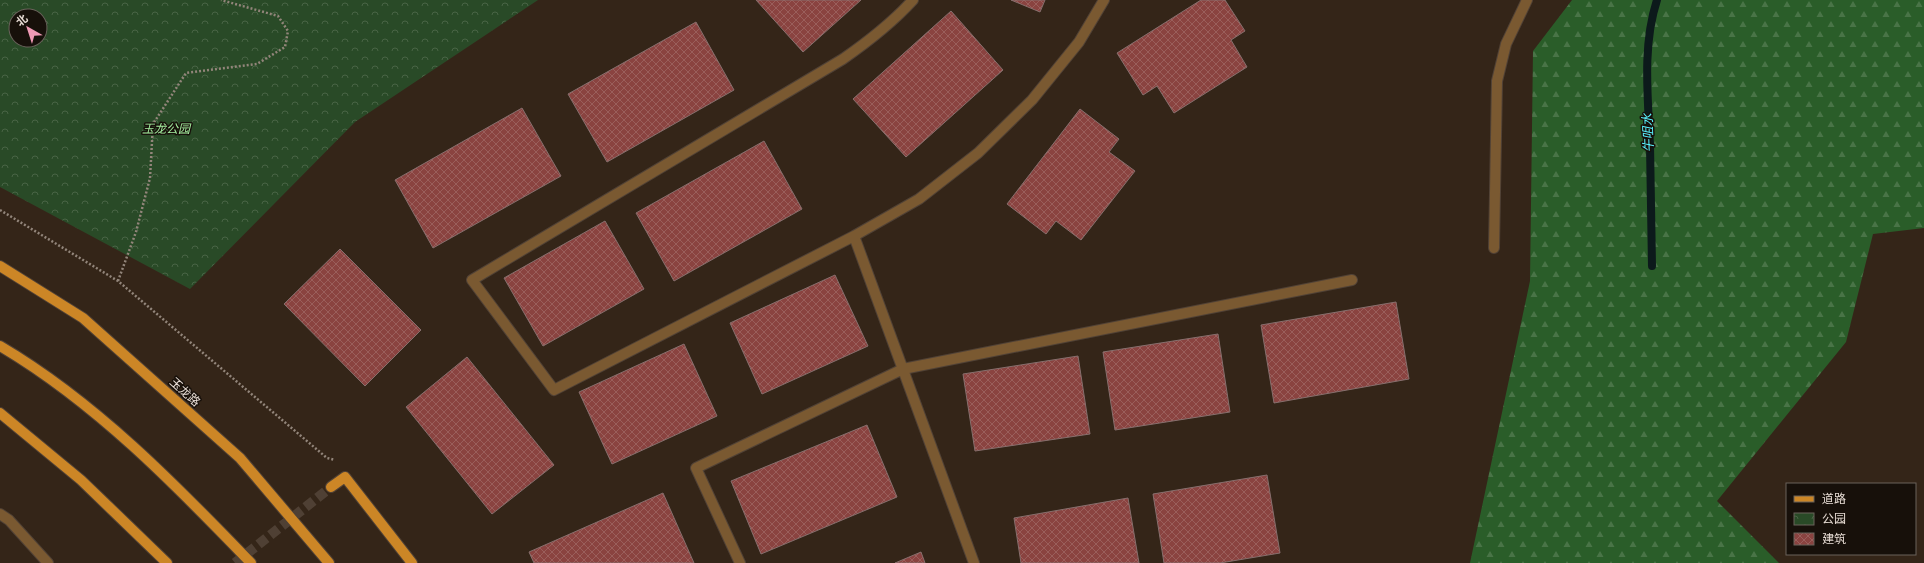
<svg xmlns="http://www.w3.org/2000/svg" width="1924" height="563" viewBox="0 0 1924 563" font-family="'Crimson Pro','Noto Sans SC',serif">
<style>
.forest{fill:url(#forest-firs)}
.park{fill:url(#park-crowns);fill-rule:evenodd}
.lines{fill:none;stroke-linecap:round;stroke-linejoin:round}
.stream{stroke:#0c1a1b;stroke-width:8}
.building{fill:url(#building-cross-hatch);stroke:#876f6d}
.primary-tunnel{stroke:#4f4034;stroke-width:10;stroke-dasharray:10 5;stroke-linecap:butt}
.lane-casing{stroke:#514236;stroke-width:12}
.street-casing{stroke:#514236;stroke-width:12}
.primary-casing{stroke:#514236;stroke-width:12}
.path{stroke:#92857a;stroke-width:2.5;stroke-dasharray:2 2;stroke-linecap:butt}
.lane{stroke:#7a5931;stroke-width:10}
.street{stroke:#7a5931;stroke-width:10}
.primary{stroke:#cc8626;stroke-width:10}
.labels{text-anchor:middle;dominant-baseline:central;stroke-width:3;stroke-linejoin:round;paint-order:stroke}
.park-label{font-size:12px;font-style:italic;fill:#a3ec9e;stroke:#17100a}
.street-label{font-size:12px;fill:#e7dcd4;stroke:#17100a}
.water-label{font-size:13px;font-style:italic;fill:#58f2fe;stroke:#17100a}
</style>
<defs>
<pattern id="forest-firs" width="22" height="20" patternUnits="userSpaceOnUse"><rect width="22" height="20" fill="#2a5d29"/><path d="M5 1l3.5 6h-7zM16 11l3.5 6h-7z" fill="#497447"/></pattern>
<pattern id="park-crowns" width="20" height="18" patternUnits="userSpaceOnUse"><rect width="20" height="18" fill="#294a27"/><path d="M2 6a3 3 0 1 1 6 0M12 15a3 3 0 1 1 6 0" fill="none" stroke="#486445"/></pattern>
<pattern id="building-cross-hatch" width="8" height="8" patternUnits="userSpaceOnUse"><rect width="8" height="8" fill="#8a4340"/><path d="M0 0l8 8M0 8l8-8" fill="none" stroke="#9a5e5b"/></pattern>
</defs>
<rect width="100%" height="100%" fill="#342518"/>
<!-- forest -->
<path class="forest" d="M1572,0H1924V228L1873,234L1846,342L1717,501L1779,563H1470L1530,281L1533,51Z"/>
<!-- park -->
<path class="park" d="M0,0H538L355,122L190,289L0,187ZM16,16H40V40H16Z"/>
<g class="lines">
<!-- stream -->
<path class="stream" d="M1652,266C1651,226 1651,185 1650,145C1648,97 1642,46 1657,0"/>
</g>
<!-- building -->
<path class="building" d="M756,0H861L803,52Z
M1011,0H1045L1040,12Z
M1201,0H1225L1245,31L1231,40L1247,67L1174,113L1157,86L1143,95L1117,53Z
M951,11L1003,70L906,157L853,99Z
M696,22L734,90L607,162L568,94Z
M522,108L561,176L433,248L395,180Z
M1080,109L1119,139L1109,152L1135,171L1081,240L1056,221L1046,234L1007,204Z
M764,141L802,209L674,281L636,213Z
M605,221L644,289L543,346L504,278Z
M340,249L421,330L365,386L284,304Z
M835,275L868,346L762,394L730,323Z
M1396,302L1409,379L1274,403L1261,325Z
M1218,334L1230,412L1115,430L1103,352Z
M684,344L717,416L612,464L579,392Z
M1078,356L1090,434L975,451L963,374Z
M467,357L554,465L492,514L406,407Z
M867,425L897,497L761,554L731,481Z
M1267,475L1280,553L1220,563H1164L1153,494Z
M663,493L694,563H534L529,552Z
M1128,498L1139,563H1021L1014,518Z
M921,552L925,563H895Z"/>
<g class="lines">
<!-- primary-tunnel -->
<path class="primary-tunnel" d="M235,563L331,487"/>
<defs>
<path id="lane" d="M1494,248L1497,81L1506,44L1527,0"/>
<path id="street" d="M913,0C892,23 869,41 843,59L472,280L554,390L854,236L919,199L978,153L1032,100L1079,42L1104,0
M854,236L974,563
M0,514L9,520L48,563
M740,563L696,468L903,369L1352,280"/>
<path id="primary" d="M0,266L83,318L240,458L329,563
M0,346C95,402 175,484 251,563
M0,413L81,480L167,563
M331,487L345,477L412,563"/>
</defs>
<!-- lane casing -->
<use href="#lane" class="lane-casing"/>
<!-- street casing -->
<use href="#street" class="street-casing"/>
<!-- primary casing -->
<use href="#primary" class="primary-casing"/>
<!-- path -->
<path class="path" d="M0,210L118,281L327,458L335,460
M118,281L136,232L150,178L153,124L186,73L257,64L285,47L288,31L278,16L221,0"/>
<!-- lane -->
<use href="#lane" class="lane"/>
<!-- street -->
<use href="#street" class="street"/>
<!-- primary -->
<use href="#primary" class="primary"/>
</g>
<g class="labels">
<!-- park labels -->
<g class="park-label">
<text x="166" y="129">玉龙公园</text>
</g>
<!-- street labels -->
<g class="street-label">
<text transform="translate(185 392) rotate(42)">玉龙路</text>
</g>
<!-- water labels -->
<g class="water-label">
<text transform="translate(1648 133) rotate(-92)">牛咀水</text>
</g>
</g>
<!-- legend -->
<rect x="1786" y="483" width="130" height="72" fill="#17100a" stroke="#6a625b"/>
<rect x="1794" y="496" width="20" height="6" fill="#cc8626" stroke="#6a625b"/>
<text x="1822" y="503" font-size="12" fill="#e7dcd4">道路</text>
<rect x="1794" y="513" width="20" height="12" fill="url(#park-crowns)" stroke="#6a625b"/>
<text x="1822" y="523" font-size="12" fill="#e7dcd4">公园</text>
<rect x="1794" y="533" width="20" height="12" fill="url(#building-cross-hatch)" stroke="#6a625b"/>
<text x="1822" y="543" font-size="12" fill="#e7dcd4">建筑</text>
<!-- north arrow -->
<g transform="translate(28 28) rotate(321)"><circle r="19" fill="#17100a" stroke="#6a625b"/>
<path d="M0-3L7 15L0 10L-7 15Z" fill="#f09ab5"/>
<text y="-6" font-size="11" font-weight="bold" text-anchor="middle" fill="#e7dcd4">北</text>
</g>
</svg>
